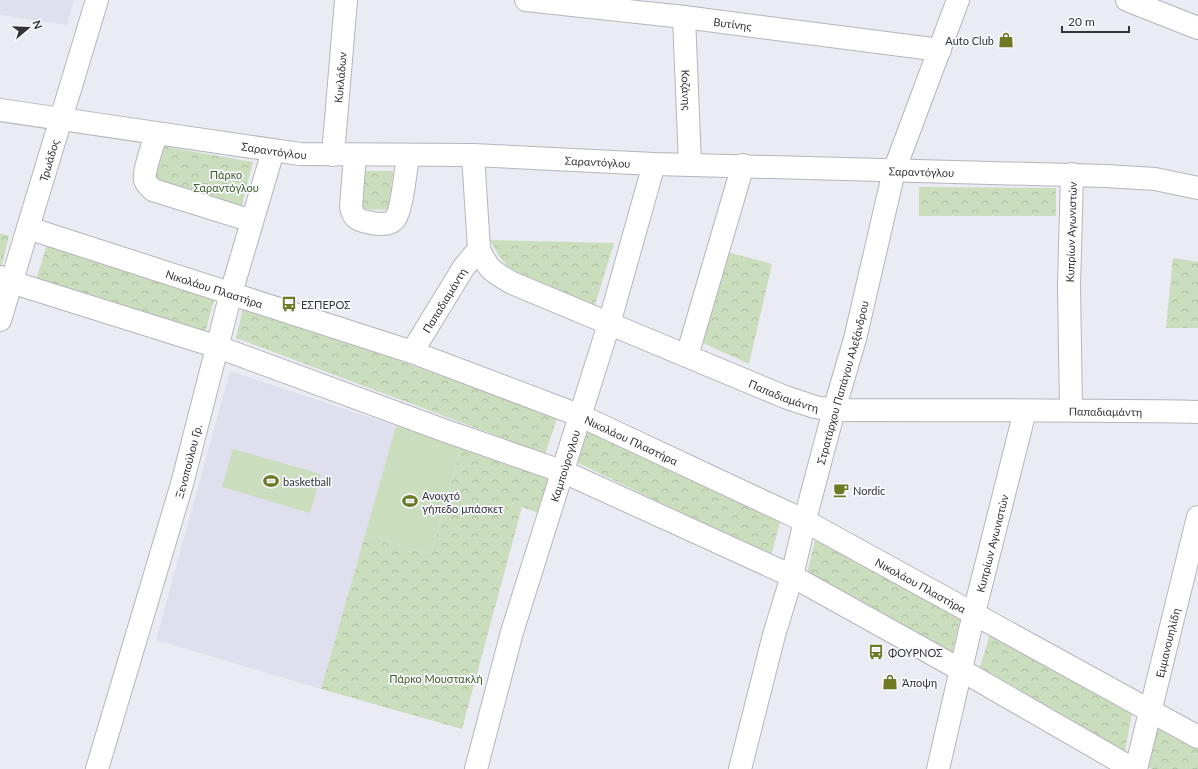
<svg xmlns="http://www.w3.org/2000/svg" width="1198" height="769" viewBox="0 0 1198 769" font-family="Lato,sans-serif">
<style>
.built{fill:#e0dfed}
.park{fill:url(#park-crowns)}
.pitch{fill:#caddbd}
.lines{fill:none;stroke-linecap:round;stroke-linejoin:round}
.street-casing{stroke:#b5b5bd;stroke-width:24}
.secondary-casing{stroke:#b5b5bd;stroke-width:24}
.street{stroke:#fff;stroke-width:22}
.secondary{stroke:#fff;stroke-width:22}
.labels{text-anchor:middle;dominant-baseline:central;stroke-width:3.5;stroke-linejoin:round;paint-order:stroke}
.street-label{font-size:11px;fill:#343437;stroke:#f8f8ff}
.poi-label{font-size:11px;fill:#343437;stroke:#f8f8ff;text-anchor:start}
.park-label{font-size:11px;fill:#3f5e22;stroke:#f8f8ff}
</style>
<defs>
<pattern id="park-crowns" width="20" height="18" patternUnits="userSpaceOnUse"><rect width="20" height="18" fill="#caddbd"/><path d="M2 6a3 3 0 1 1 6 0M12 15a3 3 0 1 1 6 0" fill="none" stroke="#aebea3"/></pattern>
</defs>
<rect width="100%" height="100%" fill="#ebebf3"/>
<!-- built -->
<path class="built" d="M0,0H74L67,25L0,15Z
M230,371L396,426L321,689L156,640Z"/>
<!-- park -->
<path class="park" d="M161,146L253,162L241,208L156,181Z
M363,171H393L389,210L359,209Z
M919,187L1056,188V216H919Z
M0,233L9,236L1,268L0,267Z
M490,240L614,243L595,305L539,285L514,274L499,256Z
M47,244L215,296L205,334L36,280Z
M727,252L772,264L749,364L703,343Z
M1173,258L1198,262V328H1166Z
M244,304L557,418L545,454L236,338Z
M586,429L780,522L771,556L578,463Z
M461,447L549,478L539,513L522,507L462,729L321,689L365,535L431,554Z
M815,540L961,616L952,653L807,574Z
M990,634L1132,713L1125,751L980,667Z
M1158,723L1198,745V769H1152L1145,765Z"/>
<!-- pitch -->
<path class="pitch" d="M396,426L461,447L431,554L365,535Z
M233,449L321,474L310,513L222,487Z"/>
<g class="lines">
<defs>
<g id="street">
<path id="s1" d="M526,0L684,17L940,50"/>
<path id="s2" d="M684,17L690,164"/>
<path id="s3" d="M0,110L300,154L473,155L654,164L1106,176L1155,179L1198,188"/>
<path d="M156,133C154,143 143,171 145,180C146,184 150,187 153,190L252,221"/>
<path id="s4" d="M333,155L346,0"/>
<path d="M355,155L351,207C353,217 357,220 367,222C375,224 388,226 394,220C402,213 406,167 408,155"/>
<path d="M473,155L479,249"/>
<path id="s5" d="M28,228L412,352L581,416L805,521L1198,737"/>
<path d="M0,277L11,282L218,347L443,430L564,472L792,576L961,670L1133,769"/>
<path id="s6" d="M412,352L464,267L479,249C488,270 493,272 512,283L785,397L815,407L834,410C956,410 1077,410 1198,412"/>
<path d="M687,356L743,165"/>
<path id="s7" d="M1071,410L1069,286L1072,174"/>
<path id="s8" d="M97,769L182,484L231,293L273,151"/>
<path id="s9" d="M476,769L512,632L609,324L654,164"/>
<path id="s10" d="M740,769L774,635L792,576L808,508L834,410L855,339L894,171L958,0"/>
<path id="s11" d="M938,769L974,613L1025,411"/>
<path id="s12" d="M1136,769L1198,517"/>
</g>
<g id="secondary">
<path d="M1127,0L1198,28"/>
<path id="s13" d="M0,320L97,0"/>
</g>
</defs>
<!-- street casing -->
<use href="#street" class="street-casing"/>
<!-- secondary casing -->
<use href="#secondary" class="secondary-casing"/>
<!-- street -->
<use href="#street" class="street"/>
<!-- secondary -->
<use href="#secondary" class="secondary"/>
</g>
<!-- icons -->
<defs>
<symbol id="shop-bare" viewBox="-9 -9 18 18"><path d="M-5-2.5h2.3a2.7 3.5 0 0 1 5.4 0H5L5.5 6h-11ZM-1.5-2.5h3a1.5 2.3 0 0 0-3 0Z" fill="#6e7924" stroke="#f8f8ff" stroke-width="2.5" paint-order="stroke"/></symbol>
<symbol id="bus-bare" viewBox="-9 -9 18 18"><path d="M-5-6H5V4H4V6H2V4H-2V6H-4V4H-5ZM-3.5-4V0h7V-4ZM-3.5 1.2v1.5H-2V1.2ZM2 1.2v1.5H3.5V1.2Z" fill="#6e7924" stroke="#f8f8ff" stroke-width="2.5" paint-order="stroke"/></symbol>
<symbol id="stadium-bare" viewBox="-9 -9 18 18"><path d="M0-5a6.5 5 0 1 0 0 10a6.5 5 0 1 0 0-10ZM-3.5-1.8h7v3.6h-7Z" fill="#6e7924" stroke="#f8f8ff" stroke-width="2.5" paint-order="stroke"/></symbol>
<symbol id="cafe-bare" viewBox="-9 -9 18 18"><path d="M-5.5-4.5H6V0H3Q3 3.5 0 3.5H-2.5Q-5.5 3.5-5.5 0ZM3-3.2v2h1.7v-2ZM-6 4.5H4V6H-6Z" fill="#6e7924" stroke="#f8f8ff" stroke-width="2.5" paint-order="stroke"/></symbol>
</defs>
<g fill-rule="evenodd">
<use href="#shop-bare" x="995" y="29" width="22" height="22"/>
<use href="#bus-bare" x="278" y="293" width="22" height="22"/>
<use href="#stadium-bare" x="260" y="470" width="22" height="22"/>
<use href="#cafe-bare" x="830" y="479" width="22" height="22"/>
<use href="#stadium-bare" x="399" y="490" width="22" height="22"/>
<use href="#bus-bare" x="865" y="641" width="22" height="22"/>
<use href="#shop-bare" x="879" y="671" width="22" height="22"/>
</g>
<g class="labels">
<!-- street labels -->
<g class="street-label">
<text stroke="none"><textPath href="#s1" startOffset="208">Βυτίνης</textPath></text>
<text stroke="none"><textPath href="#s4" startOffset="78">Κυκλάδων</textPath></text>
<text stroke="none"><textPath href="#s2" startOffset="73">Κοζάνης</textPath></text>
<text stroke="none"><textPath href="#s3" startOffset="277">Σαραντόγλου</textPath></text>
<text stroke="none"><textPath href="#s13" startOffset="167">Τρωάδος</textPath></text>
<text stroke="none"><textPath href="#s3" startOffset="601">Σαραντόγλου</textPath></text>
<text stroke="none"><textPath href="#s3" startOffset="925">Σαραντόγλου</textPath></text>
<text stroke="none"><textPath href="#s7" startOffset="178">Κυπρίων Αγωνιστών</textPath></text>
<text stroke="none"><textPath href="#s5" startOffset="196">Νικολάου Πλαστήρα</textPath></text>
<text stroke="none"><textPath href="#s6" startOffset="61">Παπαδιαμάντη</textPath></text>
<text stroke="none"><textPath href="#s10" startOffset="400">Στρατάρχου Παπάγου Αλεξάνδρου</textPath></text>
<text stroke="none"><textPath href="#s6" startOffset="466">Παπαδιαμάντη</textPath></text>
<text stroke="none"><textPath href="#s6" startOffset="790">Παπαδιαμάντη</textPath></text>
<text stroke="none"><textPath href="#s5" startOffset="640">Νικολάου Πλαστήρα</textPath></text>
<text stroke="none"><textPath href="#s8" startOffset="321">Ξενoπούλου Γρ.</textPath></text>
<text stroke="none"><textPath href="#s9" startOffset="316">Καμπούρογλου</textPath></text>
<text stroke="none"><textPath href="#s11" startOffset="232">Κυπρίων Αγωνιστών</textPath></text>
<text stroke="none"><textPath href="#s5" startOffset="964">Νικολάου Πλαστήρα</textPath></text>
<text stroke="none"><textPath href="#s12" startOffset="130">Εμμανουηλίδη</textPath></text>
</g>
<!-- poi labels -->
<g class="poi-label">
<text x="994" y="40" text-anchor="end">Auto Club</text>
<text x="301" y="304">ΕΣΠΕΡΟΣ</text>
<text x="283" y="481">basketball</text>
<text x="853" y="490">Nordic</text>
<text x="422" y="495">Ανοιχτό<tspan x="422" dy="13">γήπεδο μπάσκετ</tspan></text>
<text x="888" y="652">ΦΟΥΡΝΟΣ</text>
<text x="902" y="682">Άποψη</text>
</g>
<!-- park labels -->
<g class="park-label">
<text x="226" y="174">Πάρκο<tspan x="226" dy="13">Σαραντόγλου</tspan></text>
<text x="436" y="678">Πάρκο Μουστακλή</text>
</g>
</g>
<!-- north arrow -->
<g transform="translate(28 28) rotate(71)" stroke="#f8f8ff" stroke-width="3" paint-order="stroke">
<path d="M0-3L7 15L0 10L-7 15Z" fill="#343437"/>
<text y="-6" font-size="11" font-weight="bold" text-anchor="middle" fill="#343437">N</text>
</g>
<!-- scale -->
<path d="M1062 26v6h67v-6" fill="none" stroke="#343437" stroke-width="2"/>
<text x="1068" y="26" font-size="12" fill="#343437" stroke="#f8f8ff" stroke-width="3" paint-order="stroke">20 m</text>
</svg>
